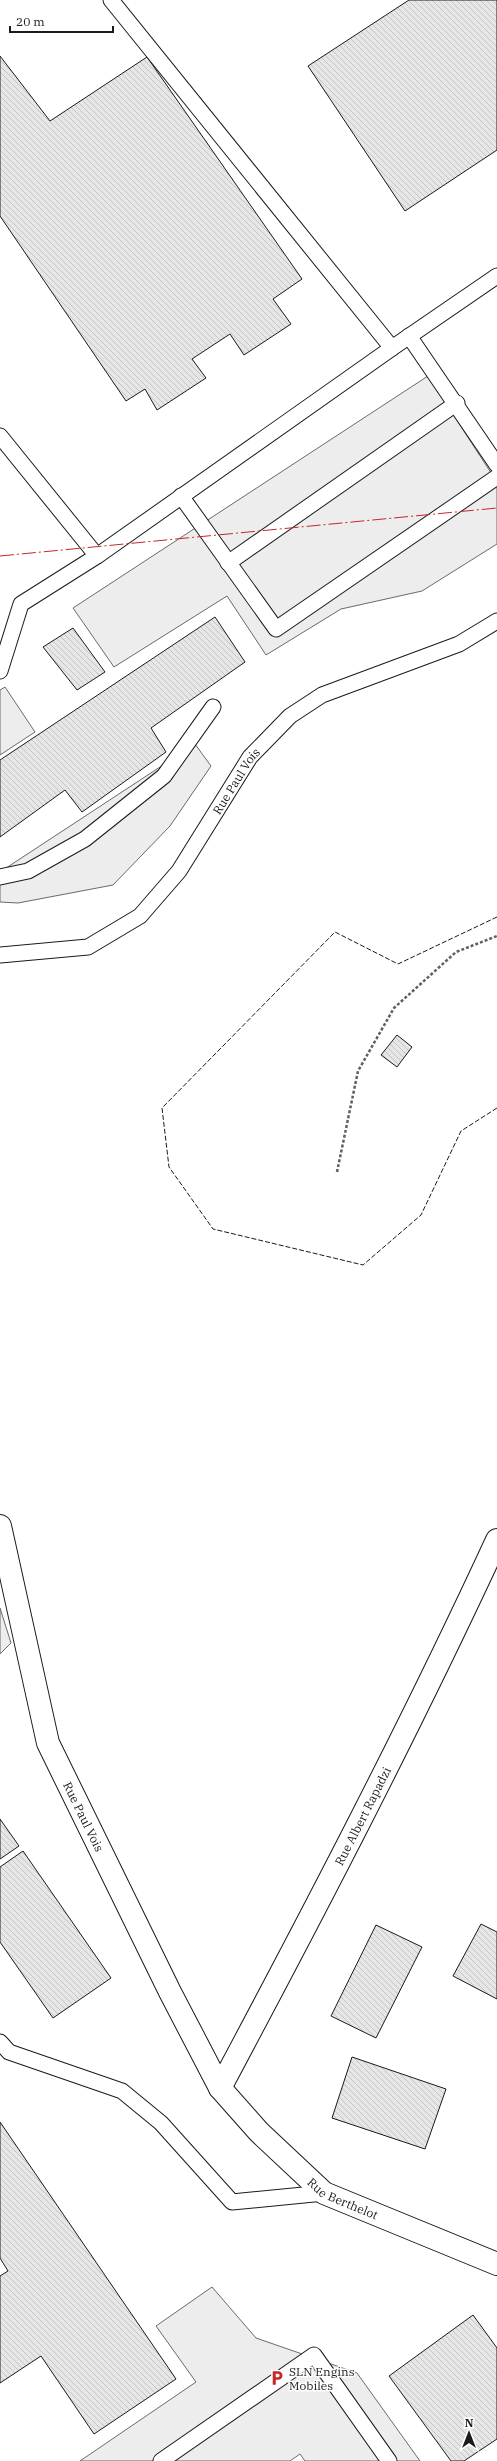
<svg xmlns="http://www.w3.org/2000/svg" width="497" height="2461" viewBox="0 0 497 2461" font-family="'IBM Plex Serif',serif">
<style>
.parking{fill:#ededed;stroke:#6a6a6a}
.building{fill:url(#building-back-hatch);stroke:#1a1a1a}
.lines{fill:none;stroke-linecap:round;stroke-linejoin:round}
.service-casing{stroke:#1a1a1a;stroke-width:17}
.minor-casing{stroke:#1a1a1a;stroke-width:24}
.tertiary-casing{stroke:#1a1a1a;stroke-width:24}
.path{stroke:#5f5f5f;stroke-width:2.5;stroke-dasharray:3 2;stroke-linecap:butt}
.service{stroke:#fff;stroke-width:15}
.minor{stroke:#fff;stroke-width:22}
.tertiary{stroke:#fff;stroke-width:22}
.fence{stroke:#1a1a1a;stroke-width:1;stroke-dasharray:5 2;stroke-linecap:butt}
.power{stroke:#c62828;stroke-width:1;stroke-dasharray:14 3 2 3;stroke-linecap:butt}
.labels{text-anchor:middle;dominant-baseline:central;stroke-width:3;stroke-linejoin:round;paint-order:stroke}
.street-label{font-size:12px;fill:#1a1a1a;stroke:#fff}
.poi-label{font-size:12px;fill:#1a1a1a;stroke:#fff;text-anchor:start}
</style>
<defs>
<pattern id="building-back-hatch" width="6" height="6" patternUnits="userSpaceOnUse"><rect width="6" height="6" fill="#e6e6e6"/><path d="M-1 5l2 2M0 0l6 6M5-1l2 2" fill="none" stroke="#c5c5c5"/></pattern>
</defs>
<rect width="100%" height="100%" fill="#fff"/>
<!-- parking -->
<path class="parking" d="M428,376L497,482V544L422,591L341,609L266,655L227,596L114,667L73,608Z
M5,687L35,732L0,755V690Z
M195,744L211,766L170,826L113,885L18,903L0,902V872Z
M0,1608L11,1643L0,1654Z
M212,2287L256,2338L357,2373L420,2461H305L300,2454L290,2461H80L196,2382L156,2326Z"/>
<!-- building -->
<path class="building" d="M409,0H497V150L405,211L308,66Z
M0,56L50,121L147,57L302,279L273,299L291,324L244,355L230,334L192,359L206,378L157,410L145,389L126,401L0,216Z
M215,617L245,662L151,728L166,752L82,812L65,790L0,837V760Z
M73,628L105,672L77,690L43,647Z
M397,1035L412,1047L397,1067L381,1055Z
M0,1819L19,1846L0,1859Z
M23,1851L111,1978L53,2018L0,1942V1867Z
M481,1924L497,1932V1999L453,1976Z
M376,1925L422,1947L376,2038L331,2016Z
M352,2057L446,2089L425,2149L332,2118Z
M0,2122L176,2379L94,2434L41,2356L0,2383V2276L8,2271L0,2258Z
M473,2315L497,2348V2439L464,2461H451L389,2376Z"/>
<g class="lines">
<defs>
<g id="service">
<path d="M111,0L392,348L497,276"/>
<path d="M409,336L497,465"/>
<path d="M0,436L97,556"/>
<path d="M181,496L276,629L497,477"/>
<path d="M228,563L457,403"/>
<path d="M0,671L21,604L97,556L392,348"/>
<path d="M0,877L28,871L85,839L164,776L213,707"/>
<path id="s1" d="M0,955L88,947L140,916L179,871L250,757L290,716L322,695L459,644L497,621"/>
<path d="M0,2042L9,2052L122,2091L161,2123L232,2202L324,2193"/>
<path d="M161,2461L314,2355L389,2461"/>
</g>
<g id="minor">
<path id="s2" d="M220,2088C316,1908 411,1726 497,1540"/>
</g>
<g id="tertiary">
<path id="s3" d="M0,1526L48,1743L170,1992L220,2088L259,2132L324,2193L497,2264"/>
</g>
</defs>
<!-- service casing -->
<use href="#service" class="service-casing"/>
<!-- minor casing -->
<use href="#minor" class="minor-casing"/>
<!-- tertiary casing -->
<use href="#tertiary" class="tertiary-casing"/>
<!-- path -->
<path class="path" d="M337,1172L358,1071L394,1008L456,952L497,936"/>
<!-- service -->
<use href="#service" class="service"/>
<!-- minor -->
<use href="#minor" class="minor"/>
<!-- tertiary -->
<use href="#tertiary" class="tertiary"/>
<!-- fence -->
<path class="fence" d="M497,917L398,964L335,932L162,1108L169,1167L213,1229L363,1265L421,1215L461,1131L497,1108"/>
<!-- power -->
<path class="power" d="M0,556L497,508"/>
</g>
<!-- icons -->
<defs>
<symbol id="parking-bare" viewBox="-9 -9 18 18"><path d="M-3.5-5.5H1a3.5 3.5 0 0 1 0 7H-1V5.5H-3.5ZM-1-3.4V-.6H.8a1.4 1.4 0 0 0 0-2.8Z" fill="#c62828" stroke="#fff" stroke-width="2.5" paint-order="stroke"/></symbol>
</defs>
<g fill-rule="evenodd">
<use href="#parking-bare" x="266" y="2367" width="22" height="22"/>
</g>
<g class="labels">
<!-- street labels -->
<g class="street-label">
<text stroke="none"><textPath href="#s1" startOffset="315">Rue Paul Vois</textPath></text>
<text stroke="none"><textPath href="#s3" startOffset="304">Rue Paul Vois</textPath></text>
<text stroke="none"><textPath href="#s2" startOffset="307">Rue Albert Rapadzi</textPath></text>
<text stroke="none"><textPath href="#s3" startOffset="775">Rue Berthelot</textPath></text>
</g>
<!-- poi labels -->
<g class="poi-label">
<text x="289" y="2371">SLN Engins<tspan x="289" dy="14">Mobiles</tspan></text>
</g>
</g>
<!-- north arrow -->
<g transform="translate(469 2433)" stroke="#ffffff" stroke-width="3" paint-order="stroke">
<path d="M0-3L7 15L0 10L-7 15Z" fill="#1a1a1a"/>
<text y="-6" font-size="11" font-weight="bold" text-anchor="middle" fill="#1a1a1a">N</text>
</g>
<!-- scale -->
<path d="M10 26v6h103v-6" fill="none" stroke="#1a1a1a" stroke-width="2"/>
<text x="16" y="26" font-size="12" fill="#1a1a1a" stroke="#ffffff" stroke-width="3" paint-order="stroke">20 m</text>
</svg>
